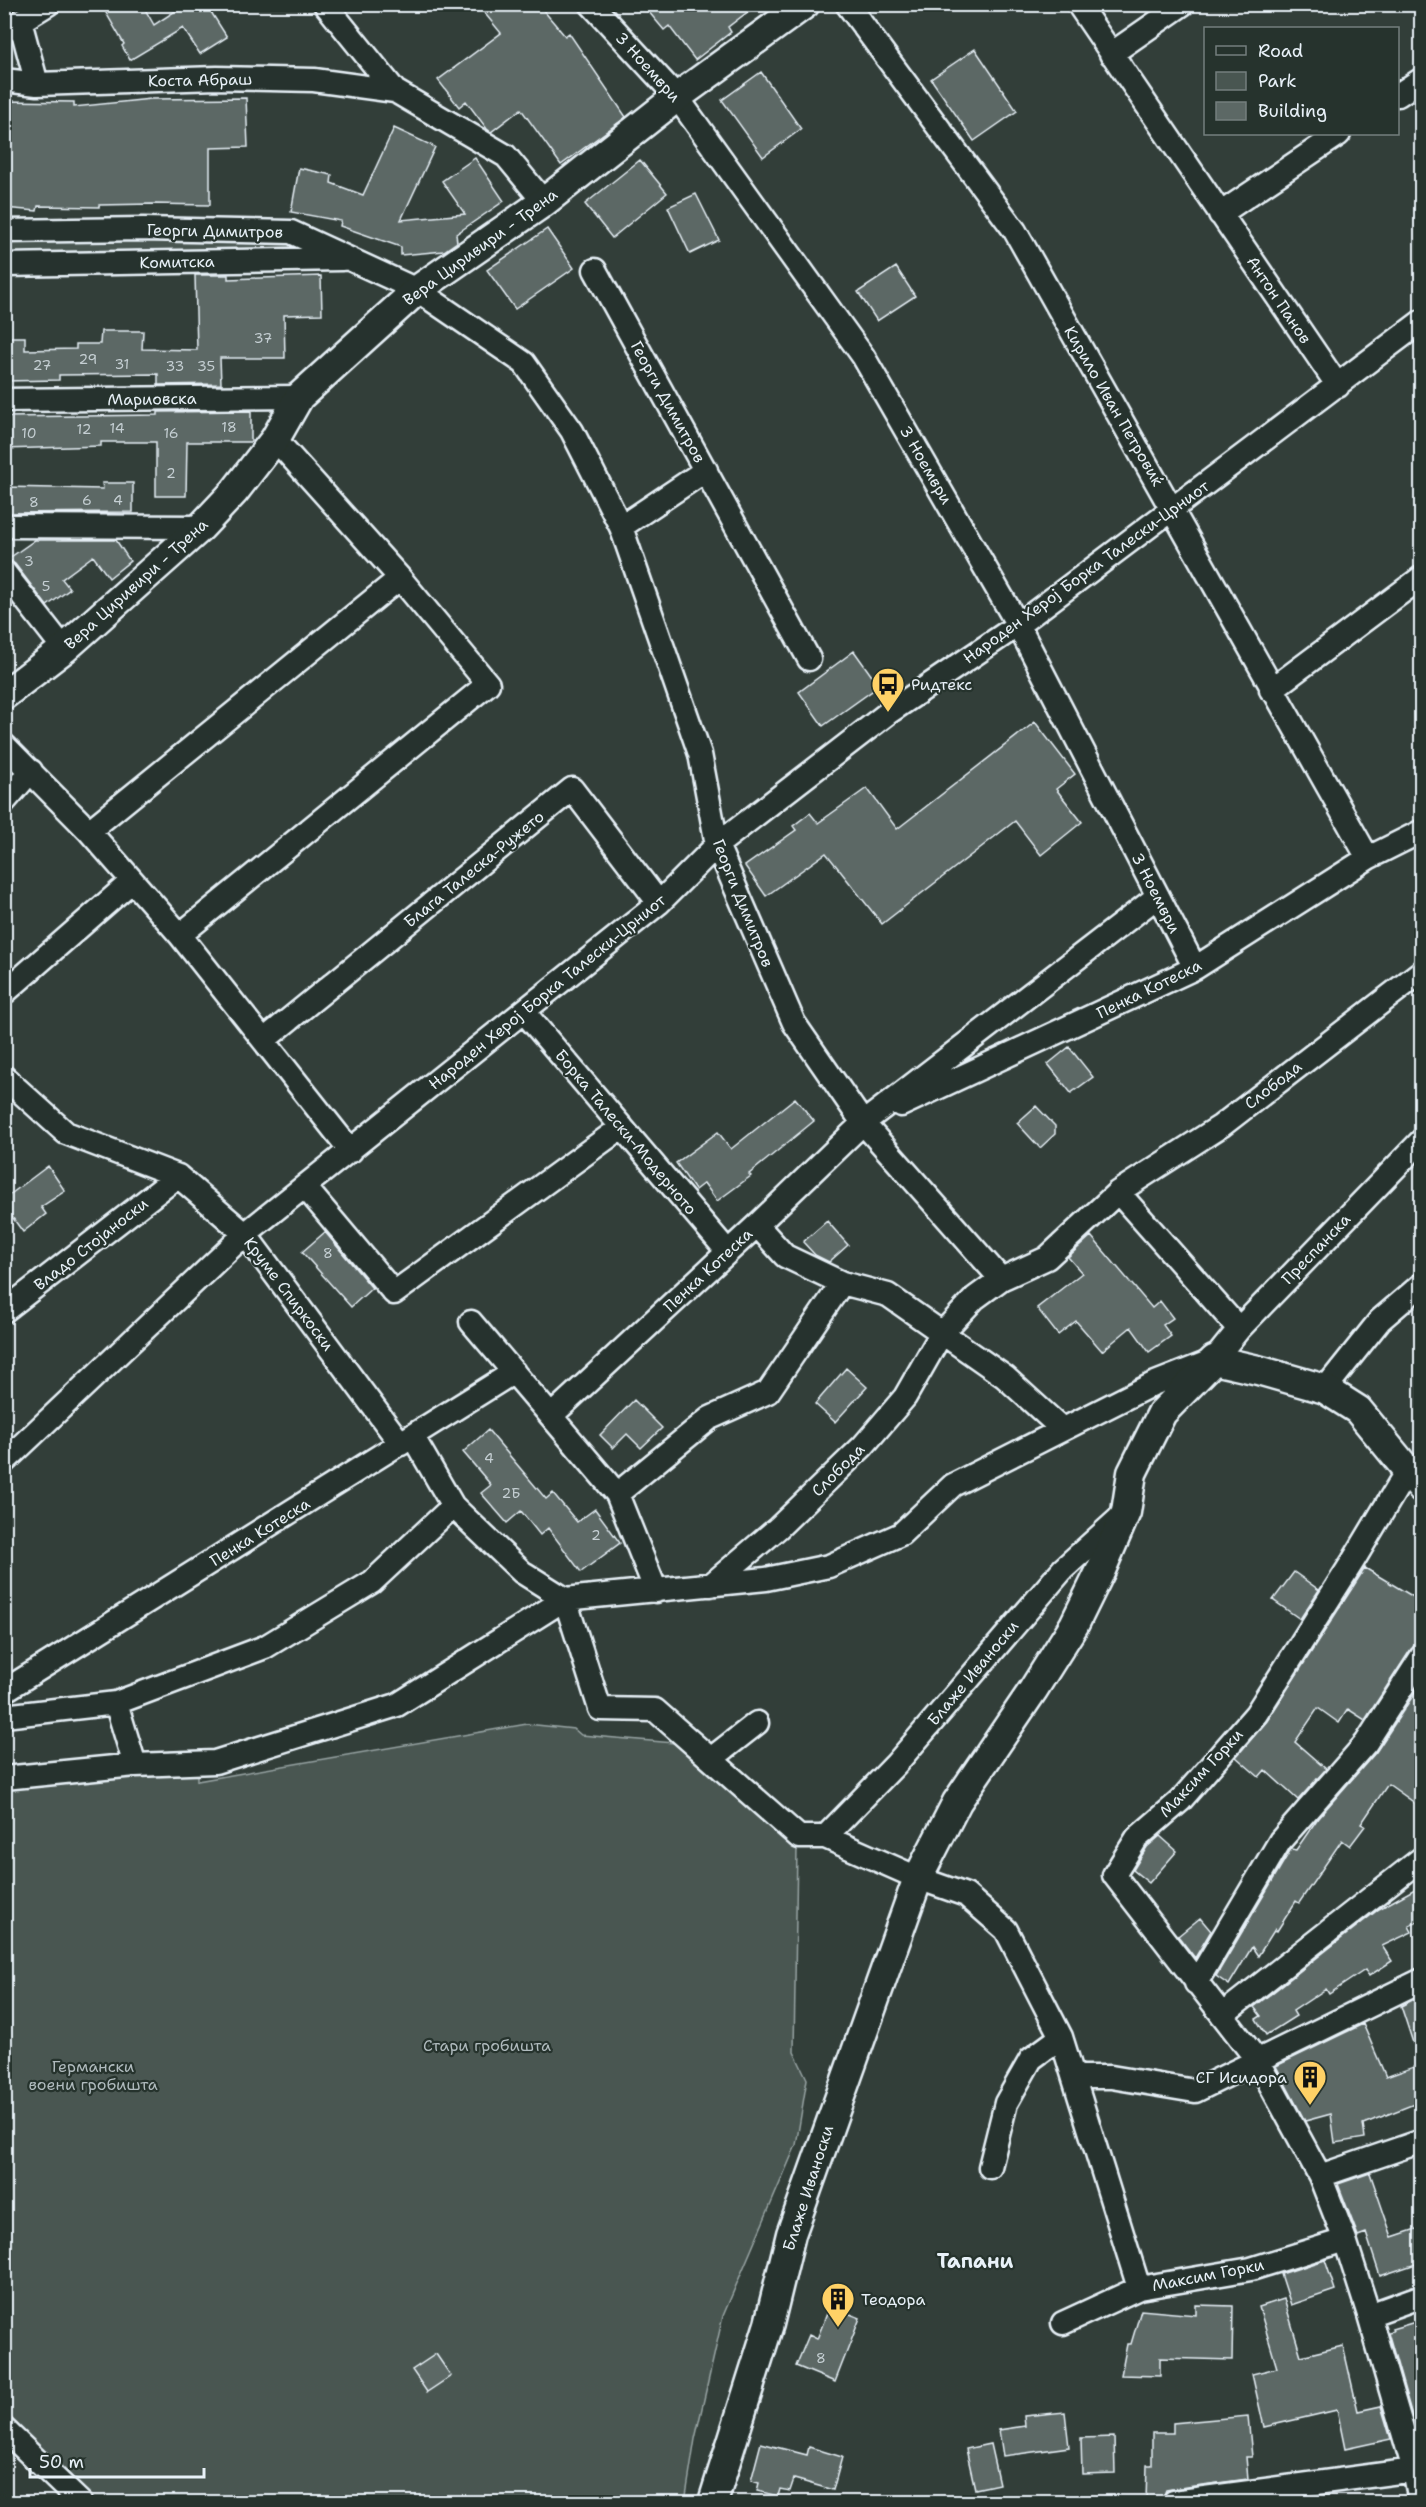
<svg xmlns="http://www.w3.org/2000/svg" width="1426" height="2507" viewBox="0 0 1426 2507" font-family="'Shantell Sans',sans-serif">
<style>
.green{fill:#495651;stroke:#98a4a4;stroke-width:1.5}
.building{fill:#5c6865;stroke:#e8f1f8;stroke-width:1.5}
.lines{fill:none;stroke-linecap:round;stroke-linejoin:round}
.minor-casing{stroke:#e8f1f8;stroke-width:27}
.tertiary-casing{stroke:#e8f1f8;stroke-width:33}
.minor{stroke:#26332d;stroke-width:22}
.tertiary{stroke:#26332d;stroke-width:28}
.labels{text-anchor:middle;dominant-baseline:central;stroke-width:4.5;stroke-linejoin:round;paint-order:stroke}
.number-label{font-size:14px;fill:#c5cfd3}
.street-label{font-size:16px;fill:#e8f1f8;stroke:#26332d}
.poi-label{font-size:16px;fill:#e8f1f8;stroke:#26332d;text-anchor:start}
.park-label{font-size:16px;fill:#b0bbbe;stroke:#26332d}
.quarter-label{font-size:20px;font-weight:bold;fill:#e8f1f8;stroke:#26332d}
</style>
<rect width="100%" height="100%" fill="#323e39"/>
<filter id="ink" filterUnits="userSpaceOnUse"><feTurbulence type="fractalNoise" baseFrequency=".0167" numOctaves="2"/><feDisplacementMap in="SourceGraphic" scale="12" xChannelSelector="R" yChannelSelector="G"/><feConvolveMatrix kernelMatrix="1 2 1 2 8 2 1 2 1" color-interpolation-filters="sRGB"/></filter>
<g filter="url(#ink)">
<!-- green -->
<path class="green" d="M4,231L291,232L349,259L5,265Z
M527,1724L574,1729L581,1735L674,1743L797,1846L794,2052L807,2079L796,2145L723,2316L695,2439L685,2502H80L5,2429L4,1785L197,1771V1781Z"/>
<!-- building -->
<path class="building" d="M117,4H142L154,25L186,4H206L227,37L200,54L183,28L130,60L122,46L124,44L105,11Z
M477,4H538L565,36L569,33L626,117L561,165L521,109L491,132L487,129L466,101L459,107L438,80L501,33Z
M642,4H758L728,27L731,32L695,60L669,26L664,30Z
M975,49L1017,111L974,141L931,79Z
M761,72L801,129L763,157L722,100Z
M246,98L248,147L210,148V205L152,204L99,205V207L38,206L37,211L4,208V101L74,102V107L151,99Z
M394,128L435,147L401,220L465,214L442,181L475,158L504,201L456,234L457,242L444,251L401,255V247L340,226L341,221L291,212L299,168L332,175L331,183L363,195Z
M640,160L667,193L612,238L585,204Z
M696,194L719,240L690,254L668,207Z
M547,229L574,268L515,309L487,270Z
M896,267L915,296L877,321L858,292Z
M195,275H228V279L321,276L322,314L284,315L285,358H220L221,384L158,385V374L59,375V380L4,381V337H25V350L76,349V344H100L101,331H143L142,349L197,350Z
M251,411V442H187L186,496H156V442H101V446L4,449V417L158,415V412Z
M102,483H133V512L4,513V487L103,489Z
M35,540H116L130,561L109,578L93,556L62,579L70,589L47,606L15,564L8,559Z
M854,651L879,686L823,726L799,692Z
M1035,722L1075,774L1056,789L1082,822L1041,855L1015,821L882,924L826,853L766,896L745,866L796,830L793,826L810,813L818,823L867,788L897,829Z
M1069,1047L1093,1077L1071,1093L1048,1064Z
M795,1098L814,1121L749,1174L751,1176L717,1201L704,1183L695,1190L676,1163L718,1132L731,1149Z
M1036,1106L1055,1126V1134L1040,1148L1017,1123Z
M48,1166L65,1191L41,1207L46,1214L23,1232L4,1206V1199Z
M827,1221L848,1245L829,1262L815,1255L803,1242Z
M325,1232L372,1288L351,1307L302,1252Z
M1091,1236L1152,1308L1160,1301L1173,1318L1163,1325L1171,1336L1149,1352L1131,1327L1102,1351L1076,1321L1058,1335L1037,1308L1082,1273L1068,1257Z
M846,1368L867,1387L835,1422L815,1404Z
M634,1400L662,1428L641,1448L627,1434L613,1448L600,1435Z
M488,1430L546,1499L553,1493L577,1522L595,1509L620,1543L581,1572L548,1528L540,1535L521,1511L507,1523L481,1493L491,1485L463,1452Z
M1365,1568L1422,1602V1643L1411,1649L1365,1720L1348,1709L1339,1723L1318,1708L1295,1742L1326,1769L1298,1800L1265,1770L1259,1777L1236,1757L1267,1721Z
M1294,1572L1319,1590L1300,1619L1273,1600Z
M1422,1682V1808L1388,1784L1361,1824L1365,1826L1350,1846L1342,1840L1299,1903L1296,1901L1277,1931L1275,1929L1258,1956L1252,1947L1229,1985L1216,1976L1291,1849L1296,1850L1318,1818L1376,1752Z
M1160,1836L1177,1851L1149,1883L1133,1870L1147,1847Z
M1422,1885V1920L1409,1926L1412,1932L1382,1946L1392,1961L1369,1976L1365,1970L1329,1994L1326,1989L1293,2011L1296,2016L1266,2035L1256,2019L1261,2016L1254,2007L1379,1909Z
M1200,1918L1211,1931L1195,1958L1178,1936Z
M1422,1995V2057L1418,2058L1401,2006Z
M1363,2024L1386,2077L1422,2064V2101L1363,2124L1365,2138L1335,2143L1331,2114L1305,2121L1276,2066Z
M1370,2173L1392,2237L1422,2227V2262L1380,2276L1366,2233L1358,2236L1338,2184Z
M1325,2260L1335,2290L1291,2305L1281,2274Z
M1284,2299L1301,2356L1343,2346L1358,2411L1381,2406L1391,2439L1345,2449L1337,2410L1264,2427L1252,2374L1277,2368L1259,2307Z
M1196,2305L1233,2306L1232,2360L1160,2358V2376L1121,2375L1127,2344H1131L1141,2310L1196,2315Z
M830,2306L860,2318L835,2382L796,2366L809,2335L817,2339Z
M1422,2320V2432L1417,2433L1388,2332L1393,2331L1392,2329Z
M436,2354L451,2376L427,2392L412,2370Z
M1065,2412L1069,2447L1003,2456L999,2430L1025,2426L1024,2416Z
M1248,2416L1252,2457H1246L1248,2479L1172,2489L1166,2490L1161,2502H1146L1147,2465H1152V2433H1173V2423Z
M1114,2437L1115,2473L1082,2474L1081,2438Z
M761,2443L807,2455L809,2447L842,2457L833,2490L794,2479L790,2491L780,2489L778,2496L757,2491L759,2483L751,2481Z
M990,2444L999,2484L975,2489L966,2449Z"/>
<g class="lines">
<defs>
<path id="minor" d="M325,4L395,91L506,156L544,202
M591,4L677,97L863,356L1018,625L1195,968
M847,4L1015,231L1368,858
M1078,4L1338,386
M20,21L37,84
M4,31L48,4
M1111,54L1183,4
M4,80L37,84L217,78L314,80L395,91
M1398,95L1422,79
M1220,214L1339,134
M4,231L143,229L291,232L417,290L524,363L572,431L621,527L700,754L717,845L794,1023L863,1123L1001,1279
M4,265L342,259
M595,270L809,659
M4,400L299,397
M4,526L201,527
M621,527L706,470
M4,572L64,649
M1271,690L1422,577
M4,745L89,831L180,935L351,1151
M4,802L31,771
M89,831L400,578
M180,935L488,684L400,578L275,439
M4,993L132,881
M524,1012L728,1252
M264,1040L572,789L659,903
M4,1077L66,1133L178,1176L245,1234L401,1444
M901,1105L1195,968L1368,858L1422,831
M305,1187L394,1293L622,1127
M1118,1192L1239,1329
M757,1225L785,1256L842,1283L888,1295L1005,1377L1062,1429
M4,1311L178,1176
M471,1322L617,1494L656,1591
M1325,1389L1380,1320L1422,1284
M551,1416L757,1225L863,1123L1158,896
M413,1437L453,1506L522,1572L565,1599
M4,1462L245,1234L659,903L717,845L888,713L1018,625L1422,321
M1408,1469L1353,1561L1256,1714L1180,1801L1137,1838L1114,1875L1257,2060L1320,2176L1345,2240L1369,2315L1414,2470L1420,2502
M617,1494L710,1418L768,1392L842,1283
M711,1585L778,1528L863,1446L905,1397L941,1334L975,1298L1001,1279L1047,1258L1118,1192L1221,1126L1422,971
M565,1599L600,1709L655,1710L799,1837H825L918,1878L966,1895L1006,1930L1061,2037L1139,2288
M4,1691L514,1372
M116,1703L135,1765
M4,1716L116,1703L265,1647L372,1582L453,1506
M711,1759L757,1723
M4,1778L135,1765L215,1762L397,1705L565,1599L766,1579L829,1566L901,1534L953,1485L1153,1384L1214,1360L1239,1329L1422,1140
M825,1837L896,1764L1063,1569L1123,1515
M1196,1983L1280,1841L1366,1743L1422,1656
M1222,2015L1422,1858
M1074,2077H1111L1195,2091L1422,1980
M990,2167L1006,2103L1031,2059L1061,2037
M1320,2176L1422,2141
M1369,2315L1422,2296
M1063,2323L1139,2288L1251,2269L1345,2240
M4,2429L80,2502
M1174,2502L1414,2470"/>
<path id="tertiary" d="M4,695L64,649L201,527L234,492L275,439L299,397L417,290L544,202L677,97L805,4
M713,2502L769,2324L791,2234L918,1878L957,1802L1033,1690L1074,1625L1101,1570L1126,1512L1132,1473L1162,1413L1214,1360L1258,1370L1325,1389L1358,1410L1422,1488"/>
</defs>
<!-- minor casing -->
<use href="#minor" class="minor-casing"/>
<!-- tertiary casing -->
<use href="#tertiary" class="tertiary-casing"/>
<!-- minor -->
<use href="#minor" class="minor"/>
<!-- tertiary -->
<use href="#tertiary" class="tertiary"/>
</g>
</g>
<!-- icons -->
<defs>
<symbol id="bus-pin" viewBox="-11 -11 22 30"><path d="M0 17L-7.5 6A9.5 9.5 0 1 1 7.5 6Z" fill="#ffd166" stroke="#26332d"/><path d="M-5-6H5V4H4V6H2V4H-2V6H-4V4H-5ZM-3.5-4V0h7V-4ZM-3.5 1.2v1.5H-2V1.2ZM2 1.2v1.5H3.5V1.2Z" fill="#111"/></symbol>
<symbol id="building-pin" viewBox="-11 -11 22 30"><path d="M0 17L-7.5 6A9.5 9.5 0 1 1 7.5 6Z" fill="#ffd166" stroke="#26332d"/><path d="M-4-6H4V6H1V3H-1V6H-4ZM-2.5-4.3h1.7v1.8h-1.7ZM.8-4.3h1.7v1.8H.8ZM-2.5-1h1.7V.8h-1.7ZM.8-1h1.7V.8H.8Z" fill="#111"/></symbol>
</defs>
<g fill-rule="evenodd">
<use href="#bus-pin" x="869" y="665" width="38" height="52"/>
<use href="#building-pin" x="1291" y="2058" width="38" height="52"/>
<use href="#building-pin" x="819" y="2280" width="38" height="52"/>
</g>
<g class="labels">
<!-- number labels -->
<g class="number-label">
<text x="263" y="338">37</text>
<text x="88" y="359">29</text>
<text x="122" y="364">31</text>
<text x="42" y="365">27</text>
<text x="175" y="366">33</text>
<text x="206" y="366">35</text>
<text x="229" y="427">18</text>
<text x="117" y="428">14</text>
<text x="84" y="429">12</text>
<text x="29" y="433">10</text>
<text x="171" y="433">16</text>
<text x="171" y="473">2</text>
<text x="87" y="500">6</text>
<text x="118" y="500">4</text>
<text x="34" y="502">8</text>
<text x="29" y="561">3</text>
<text x="46" y="586">5</text>
<text x="328" y="1253">8</text>
<text x="489" y="1458">4</text>
<text x="511" y="1493">2Б</text>
<text x="596" y="1535">2</text>
<text x="821" y="2358">8</text>
</g>
<!-- street labels -->
<g class="street-label">
<text transform="translate(648 67) rotate(48)">3 Ноември</text>
<text transform="translate(200 80) rotate(-1)">Коста Абраш</text>
<text transform="translate(215 231) rotate(1)">Георги Димитров</text>
<text transform="translate(480 247) rotate(-36)">Вера Циривири - Трена</text>
<text transform="translate(177 262) rotate(-1)">Комитска</text>
<text transform="translate(1279 300) rotate(56)">Антон Панов</text>
<text transform="translate(152 399) rotate(-1)">Мариовска</text>
<text transform="translate(668 402) rotate(61)">Георги Димитров</text>
<text transform="translate(1114 406) rotate(60)">Кирило Иван Петровиќ</text>
<text transform="translate(926 465) rotate(60)">3 Ноември</text>
<text transform="translate(1086 572) rotate(-36)">Народен Херој Борка Талески-Црниот</text>
<text transform="translate(136 584) rotate(-42)">Вера Циривири - Трена</text>
<text transform="translate(474 869) rotate(-39)">Блага Талеска-Ружето</text>
<text transform="translate(1156 893) rotate(63)">3 Ноември</text>
<text transform="translate(743 903) rotate(68)">Георги Димитров</text>
<text transform="translate(1149 989) rotate(-26)">Пенка Котеска</text>
<text transform="translate(547 992) rotate(-39)">Народен Херој Борка Талески-Црниот</text>
<text transform="translate(1273 1085) rotate(-38)">Слобода</text>
<text transform="translate(626 1132) rotate(50)">Борка Талески-Модерното</text>
<text transform="translate(91 1244) rotate(-38)">Владо Стојаноски</text>
<text transform="translate(1316 1249) rotate(-46)">Преспанска</text>
<text transform="translate(708 1270) rotate(-43)">Пенка Котеска</text>
<text transform="translate(289 1294) rotate(53)">Круме Спиркоски</text>
<text transform="translate(838 1470) rotate(-45)">Слобода</text>
<text transform="translate(260 1532) rotate(-32)">Пенка Котеска</text>
<text transform="translate(973 1673) rotate(-50)">Блаже Иваноски</text>
<text transform="translate(1201 1773) rotate(-47)">Максим Горки</text>
<text transform="translate(808 2188) rotate(-72)">Блаже Иваноски</text>
<text transform="translate(1208 2275) rotate(-11)">Максим Горки</text>
</g>
<!-- poi labels -->
<g class="poi-label">
<text x="911" y="684">Ридтекс</text>
<text x="1287" y="2077" text-anchor="end">СГ Исидора</text>
<text x="861" y="2299">Теодора</text>
</g>
<!-- park labels -->
<g class="park-label">
<text x="487" y="2045">Стари гробишта</text>
<text x="93" y="2066">Германски<tspan x="93" dy="18">воени гробишта</tspan></text>
</g>
<!-- quarter labels -->
<g class="quarter-label">
<text x="975" y="2261">Тапани</text>
</g>
</g>
<!-- margin -->
<rect width="1426" height="2507" fill="none" stroke="#26332d" stroke-width="24"/>
<rect x="12" y="12" width="1402" height="2483" fill="none" stroke="#e8f1f8" stroke-width="2" filter="url(#ink)"/>
<!-- legend -->
<rect x="1204" y="27" width="195" height="108" fill="#26332d" stroke="#747f7e" stroke-width="1.5"/>
<rect x="1216" y="46" width="30" height="9" fill="#26332d" stroke="#747f7e" stroke-width="1.5"/>
<text x="1258" y="57" font-size="18" fill="#e8f1f8">Road</text>
<rect x="1216" y="72" width="30" height="18" fill="#495651" stroke="#747f7e" stroke-width="1.5"/>
<text x="1258" y="87" font-size="18" fill="#e8f1f8">Park</text>
<rect x="1216" y="102" width="30" height="18" fill="#5c6865" stroke="#747f7e" stroke-width="1.5"/>
<text x="1258" y="117" font-size="18" fill="#e8f1f8">Building</text>
<!-- scale -->
<path d="M30 2468v9h174v-9" fill="none" stroke="#e8f1f8" stroke-width="3"/>
<text x="39" y="2468" font-size="18" fill="#e8f1f8" stroke="#26332d" stroke-width="4.5" paint-order="stroke">50 m</text>
</svg>
